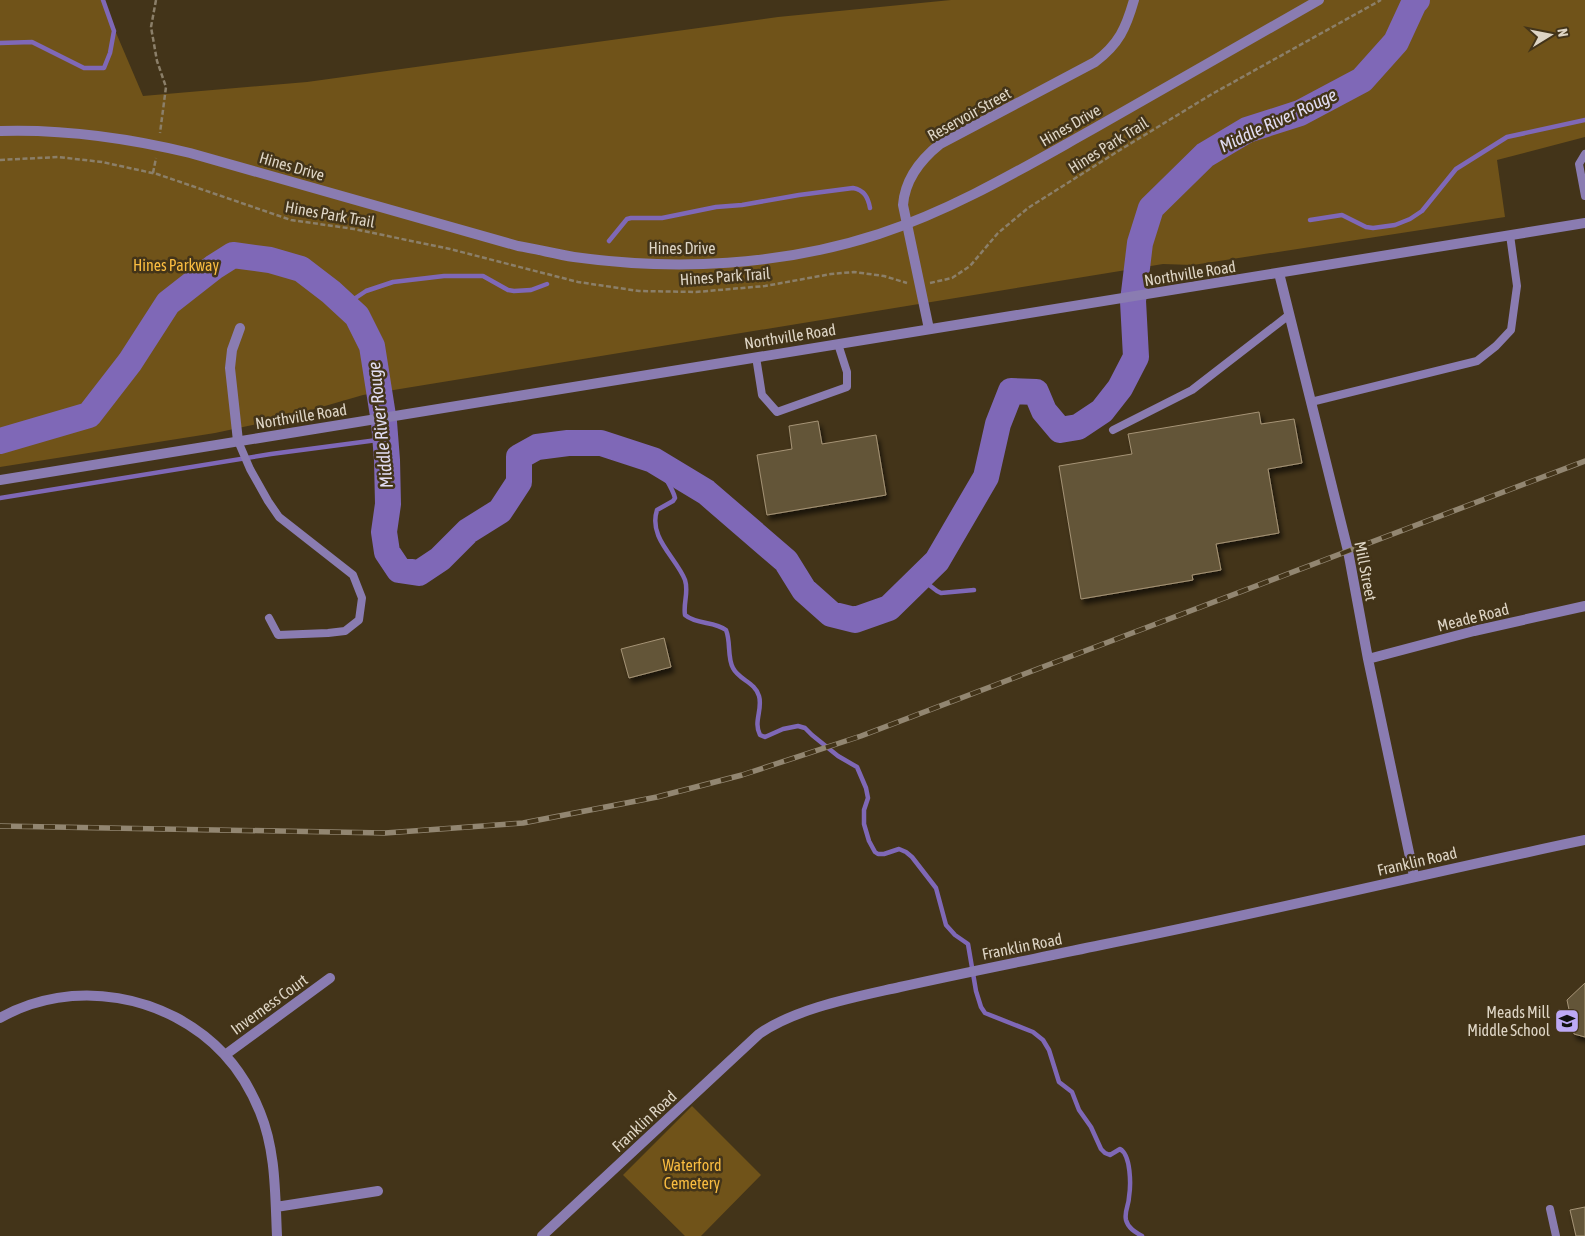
<svg xmlns="http://www.w3.org/2000/svg" width="1585" height="1236" viewBox="0 0 1585 1236" font-family="'Asap Condensed',sans-serif">
<style>
.green{fill:#705319}
.lines{fill:none;stroke-linecap:round;stroke-linejoin:round}
.stream{stroke:#7f68b7;stroke-width:4.5}
.river{stroke:#7f68b7;stroke-width:26}
.building{fill:#645438;stroke:#a59476;filter:url(#shadow)}
.path{stroke:#8b7f69;stroke-width:2.5;stroke-dasharray:5 2.5;stroke-linecap:butt}
.service{stroke:#8a7cb1;stroke-width:8}
.minor{stroke:#8a7cb1;stroke-width:10}
.tertiary{stroke:#8a7cb1;stroke-width:10}
.rail-casing{stroke:#928671;stroke-width:5.5}
.rail{stroke:#433419;stroke-width:4;stroke-dasharray:11;stroke-linecap:butt}
.labels{text-anchor:middle;dominant-baseline:central;stroke-width:5;stroke-linejoin:round;paint-order:stroke}
.street-label{font-size:16px;fill:#ded5c5;stroke:#433419}
.park-label{font-size:16px;fill:#f9bc40;stroke:#433419}
.poi-label{font-size:16px;fill:#ded5c5;stroke:#433419;text-anchor:end}
.water-label{font-size:18px;font-style:italic;fill:#e2ddf3;stroke:#433419}
</style>
<defs>
<filter id="shadow"><feDropShadow dx="3" dy="5" stdDeviation="2.5" flood-color="#0009"/></filter>
</defs>
<rect width="100%" height="100%" fill="#433419"/>
<!-- green -->
<path class="green" d="M0,0H102L143,96L307,82L778,17L951,0H1585V137L1497,160L1505,217L1193,265L1163,264L363,395L280,419L215,433L0,467Z
M692,1106L761,1175L701,1236H685L623,1175Z"/>
<g class="lines">
<!-- stream -->
<path class="stream" d="M0,43L32,42L84,68H104L110,53L114,31L103,0
M1310,220L1342,215L1366,227L1373,228L1395,225L1410,219L1422,211L1456,169L1507,137L1585,120
M609,241L627,219L631,218H662L716,207L742,205L799,195L853,188C864,190 868,197 870,208
M345,305L366,291L393,282L444,276H483L508,290L514,291L531,290L547,284
M657,462C662,474 673,488 675,498L673,501L657,510C648,538 676,557 685,580C689,592 683,603 685,615C697,625 714,621 726,630C731,642 727,657 733,668C739,680 755,682 759,696C763,709 753,722 760,735L765,737L783,729L798,726L805,728L812,735L838,756L857,767L866,788L868,798L864,810V824L869,841L875,852L878,854H884L899,849L906,852L912,857L936,888L946,925L955,935L968,944L976,991L981,1007L985,1013L1033,1032L1043,1040L1049,1050L1059,1082L1072,1092L1079,1110L1091,1127L1101,1149L1105,1153L1110,1155L1120,1149C1131,1155 1131,1185 1129,1197C1129,1205 1124,1211 1126,1220C1128,1228 1135,1232 1142,1236
M0,498L271,454L385,439
M920,578L937,591L941,593L974,590"/>
<!-- river -->
<path class="river" d="M0,441L89,415L130,362L168,303L214,267L233,255L270,260L301,269L331,292L357,316L372,346L384,422L387,460L388,504L384,532L387,552L399,570L419,573L440,559L468,531L500,511L519,482V457L537,447L568,443H601L653,460L706,492L786,561L804,590L831,614L855,620L889,608L937,561L986,477L998,424L1011,391L1036,392L1044,411L1060,430L1078,427L1102,411L1120,388L1136,357L1133,301L1140,243L1151,208L1205,155L1247,130L1300,113L1362,80L1396,42L1414,3L1417,0"/>
</g>
<!-- building -->
<path class="building" d="M1259,412L1261,424L1294,419L1302,463L1268,469L1279,533L1216,544L1221,570L1192,575L1193,580L1081,599L1059,466L1132,454L1128,434Z
M818,421L822,444L876,435L886,495L767,515L757,455L792,449L789,426Z
M664,638L671,667L629,678L621,649Z
M1585,983V1037L1574,1034L1567,1000Z
M1585,1207V1236H1576L1570,1210Z"/>
<g class="lines">
<!-- path -->
<path class="path" d="M156,0L151,27L157,61L166,87L160,133
M0,160L58,157L102,162L157,174L291,220L354,229L450,249L578,282L639,291L696,292L765,286L831,274L854,272L884,276L907,283
M153,173L156,158
M930,283L952,278L970,266L998,233L1028,208L1120,150L1212,94L1381,0"/>
<!-- service -->
<path class="service" d="M1585,154L1579,164L1585,196
M756,357L762,395L777,412L847,387V372L838,344
M1311,402L1477,361L1496,346L1511,330L1517,286L1510,235
M1113,430L1192,390L1289,315
M238,441L250,469L268,501L279,517L353,575L362,598L359,620L345,631L328,633L278,635L269,618
M1550,1209L1556,1236"/>
<!-- minor -->
<path class="minor" d="M1279,273L1348,551L1368,659L1414,876
M929,329L903,205C905,179 920,160 940,144L1095,62C1119,44 1126,28 1134,0
M238,441L230,368L232,350L240,328
M1368,659L1474,631L1585,606
M0,1018C72,977 168,994 224,1054C239,1070 252,1092 260,1112C276,1151 275,1194 277,1236
M225,1055L330,978
M276,1207L378,1191
M542,1236L759,1034C796,1008 856,997 900,987C967,972 1034,959 1101,945C1263,913 1423,874 1585,840"/>
<!-- tertiary -->
<path class="tertiary" d="M0,131C64,129 128,138 190,153L518,246C537,249 555,254 574,257C675,271 781,266 879,234C955,209 1023,168 1093,129C1168,86 1244,43 1319,0
M0,480L1585,223"/>
<defs>
<path id="rail" d="M0,826L385,833L523,823L657,797L742,775L861,736L1585,461"/>
</defs>
<!-- rail casing -->
<use href="#rail" class="rail-casing"/>
<!-- rail -->
<use href="#rail" class="rail"/>
</g>
<!-- icons -->
<defs>
<symbol id="school-square" viewBox="-11 -11 22 22"><rect x="-9" y="-9" width="18" height="18" rx="4" fill="#bda9f5" stroke="#433419"/><path d="M0-5L7-2L0 1L-7-2ZM-4 1L0 2.5L4 1V4Q0 6-4 4Z" fill="#111"/></symbol>
</defs>
<g fill-rule="evenodd">
<use href="#school-square" x="1553" y="1007" width="28" height="28"/>
</g>
<g class="labels">
<!-- street labels -->
<g class="street-label">
<text transform="translate(969 114) rotate(-29)">Reservoir Street</text>
<text transform="translate(1070 125) rotate(-30)">Hines Drive</text>
<text transform="translate(1108 145) rotate(-32)">Hines Park Trail</text>
<text transform="translate(292 166) rotate(16)">Hines Drive</text>
<text transform="translate(330 214) rotate(10)">Hines Park Trail</text>
<text x="682" y="248">Hines Drive</text>
<text transform="translate(1190 273) rotate(-9)">Northville Road</text>
<text transform="translate(725 276) rotate(-4)">Hines Park Trail</text>
<text transform="translate(790 336) rotate(-9)">Northville Road</text>
<text transform="translate(301 416) rotate(-9)">Northville Road</text>
<text transform="translate(1366 571) rotate(79)">Mill Street</text>
<text transform="translate(1473 617) rotate(-14)">Meade Road</text>
<text transform="translate(1417 861) rotate(-13)">Franklin Road</text>
<text transform="translate(1022 946) rotate(-11)">Franklin Road</text>
<text transform="translate(269 1004) rotate(-36)">Inverness Court</text>
<text transform="translate(644 1121) rotate(-43)">Franklin Road</text>
</g>
<!-- park labels -->
<g class="park-label">
<text x="176" y="265">Hines Parkway</text>
<text x="692" y="1165">Waterford<tspan x="692" dy="18">Cemetery</tspan></text>
</g>
<!-- poi labels -->
<g class="poi-label">
<text x="1550" y="1012">Meads Mill<tspan x="1550" dy="18">Middle School</tspan></text>
</g>
<!-- water labels -->
<g class="water-label">
<text transform="translate(1278 120) rotate(-25)">Middle River Rouge</text>
<text transform="translate(380 425) rotate(-96)">Middle River Rouge</text>
</g>
</g>
<!-- north arrow -->
<g transform="translate(1550 35) rotate(80)" stroke="#433419" stroke-width="4" paint-order="stroke">
<path d="M0-4L9 19L0 12L-9 19Z" fill="#ded5c5"/>
<text y="-8" font-size="14" font-weight="bold" text-anchor="middle" fill="#ded5c5">N</text>
</g>
</svg>
